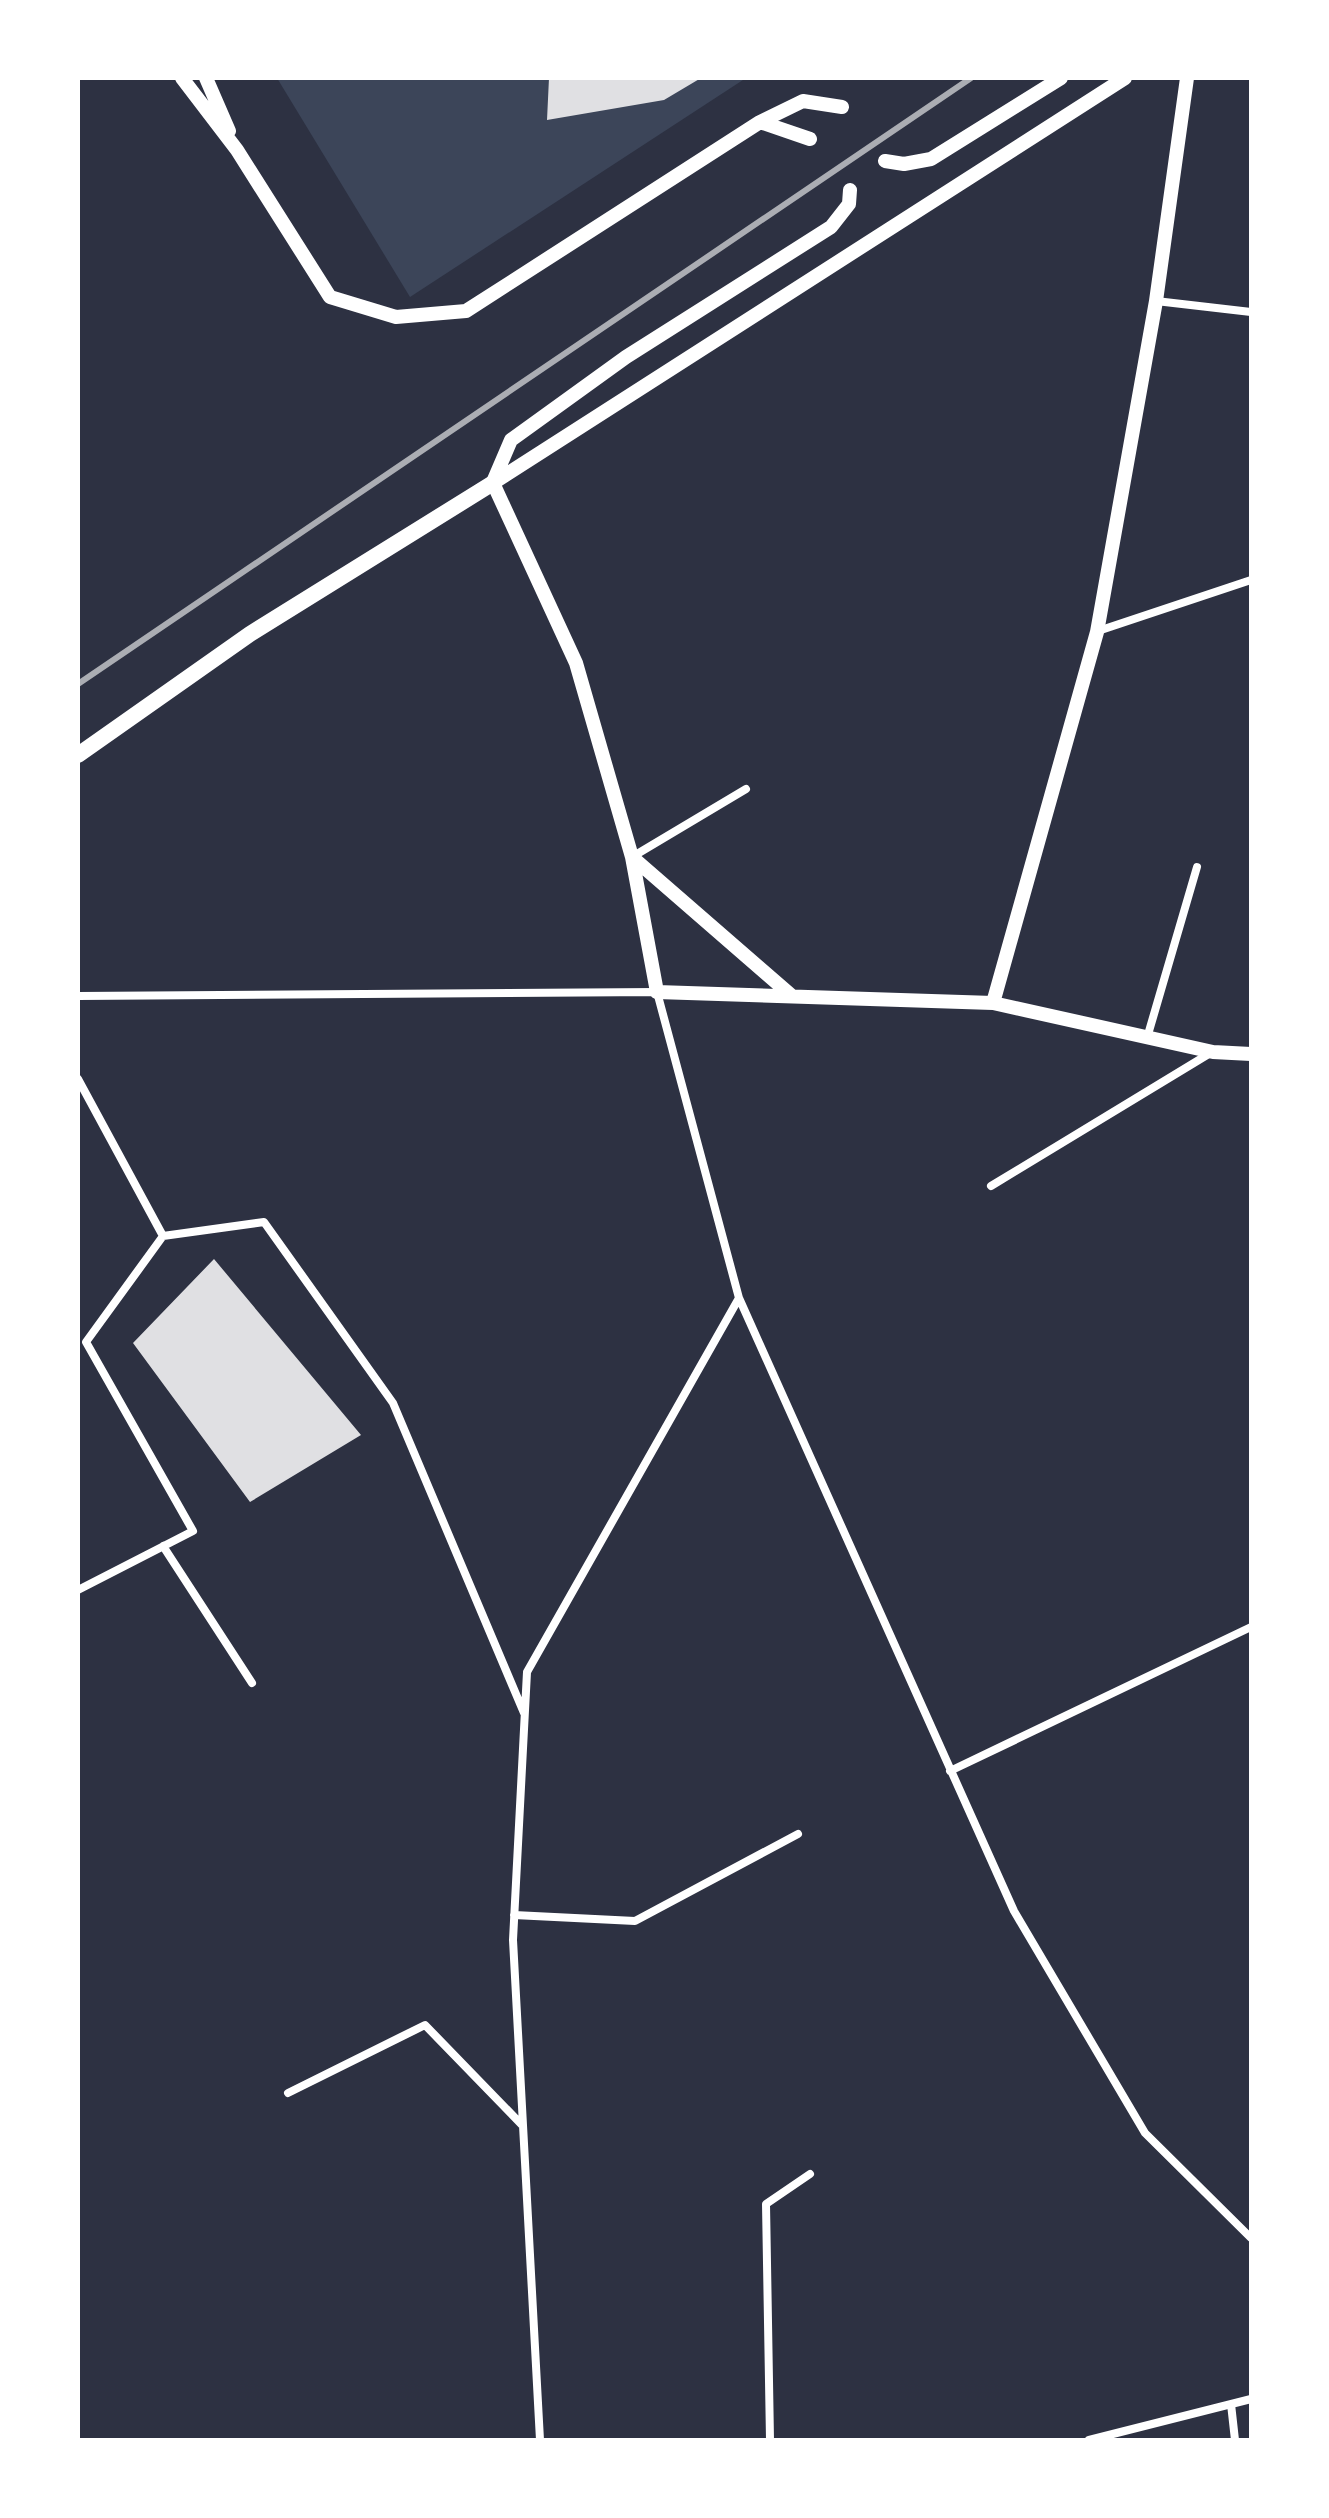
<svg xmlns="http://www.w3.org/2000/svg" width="1329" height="2518" viewBox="0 0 1329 2518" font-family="'Fira Sans Condensed',sans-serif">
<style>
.green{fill:#3c4559}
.building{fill:#e0e0e3}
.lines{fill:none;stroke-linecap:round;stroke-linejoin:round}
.minor{stroke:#fff;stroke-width:8}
.tertiary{stroke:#fff;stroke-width:14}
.secondary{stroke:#fff;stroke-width:16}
.rail{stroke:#abadb3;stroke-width:6}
</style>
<rect width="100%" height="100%" fill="#2d3142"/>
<!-- green -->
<path class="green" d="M277,78H746L410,297Z"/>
<!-- building -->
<path class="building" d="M549,78H701L664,100L547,120Z
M214,1259L361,1435L250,1502L133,1343Z"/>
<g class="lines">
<!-- minor -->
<path class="minor" d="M1156,301L1251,312
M1098,631L1251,580
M632,857L746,789
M78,996L657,992L739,1298L527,1672L513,1940L540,2440
M1147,1038L1197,867
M78,1079L163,1236L264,1222L393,1403L524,1713
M991,1186L1212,1052
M739,1298L1014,1911L1145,2133L1251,2238
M163,1546L252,1683
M78,1590L193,1531L86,1342L163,1236
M950,1771L1251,1627
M514,1915L635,1921L798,1834
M288,2093L425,2025L522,2125
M1231,2404L1235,2440
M770,2440L766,2204L810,2174
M1089,2440L1251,2399"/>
<!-- tertiary -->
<path class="tertiary" d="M182,78L237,150L330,297L396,317L466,311L760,122L803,101L842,107
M206,78L229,131
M760,122L810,139
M885,161L904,164L931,159L1061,78
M493,482L511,440L626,357L831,227L849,204L850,190
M493,483L576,663L632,857L657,992L993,1003L1213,1052L1251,1054
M493,483L1125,78
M632,857L792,996
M993,1003L1097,632L1156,301L1187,78"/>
<!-- secondary -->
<path class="secondary" d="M78,755L250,634L493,483"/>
<!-- rail -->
<path class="rail" d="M78,684L971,78"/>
</g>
<!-- border -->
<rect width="1329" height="2518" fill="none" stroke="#ffffff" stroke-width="160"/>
</svg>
